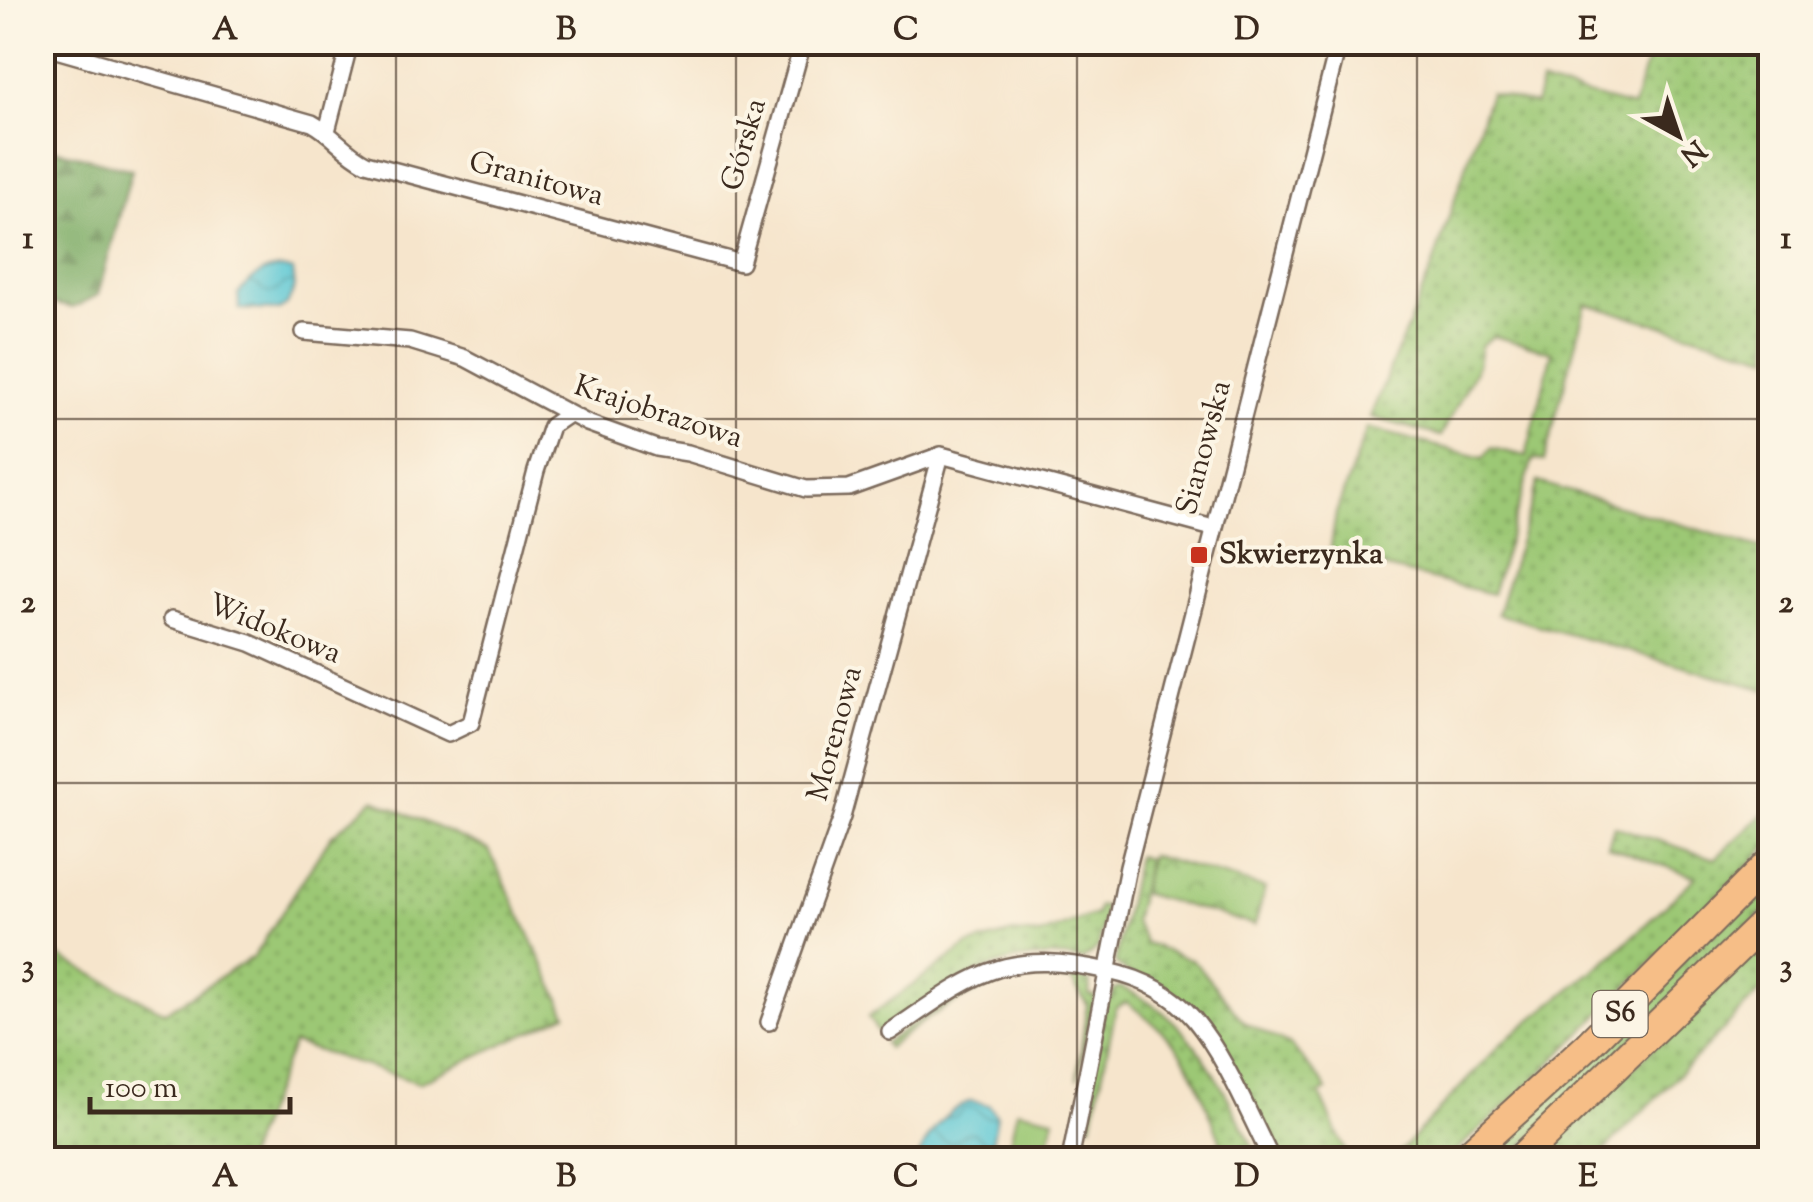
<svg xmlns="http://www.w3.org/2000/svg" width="1813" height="1202" viewBox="0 0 1813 1202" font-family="'Sorts Mill Goudy',serif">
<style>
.grass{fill:url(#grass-dots);stroke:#6c794a;stroke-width:2.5}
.forest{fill:url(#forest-firs);stroke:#5c6b42;stroke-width:2.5}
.park{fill:url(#park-crowns);stroke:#6c794a;stroke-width:2.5}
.garden{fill:#9cc875;stroke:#6c794a;stroke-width:2.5}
.water{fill:url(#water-waves);stroke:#4c7879;stroke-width:2.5}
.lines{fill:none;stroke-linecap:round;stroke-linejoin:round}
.street-casing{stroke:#7c6b5b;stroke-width:20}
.highway-casing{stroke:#7c6b5b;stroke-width:32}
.street{stroke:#fff;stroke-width:15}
.highway{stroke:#f6be87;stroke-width:28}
.grid{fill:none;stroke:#3b2a1e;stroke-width:2.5;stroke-opacity:0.55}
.poi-dot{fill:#c8321e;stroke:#fcf5e5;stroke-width:4}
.labels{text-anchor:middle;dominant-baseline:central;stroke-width:8;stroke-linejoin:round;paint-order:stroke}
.shield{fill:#fcf5e5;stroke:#75675a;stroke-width:2.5}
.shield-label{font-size:28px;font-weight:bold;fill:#3b2a1e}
.street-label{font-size:30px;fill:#3b2a1e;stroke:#fcf5e5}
.poi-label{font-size:30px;font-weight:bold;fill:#3b2a1e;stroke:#fcf5e5;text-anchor:start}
.neatline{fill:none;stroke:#3b2a1e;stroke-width:4}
.grid-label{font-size:32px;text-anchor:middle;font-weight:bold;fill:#3b2a1e}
</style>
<defs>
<pattern id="grass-dots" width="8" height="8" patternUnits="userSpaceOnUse" patternTransform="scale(2.5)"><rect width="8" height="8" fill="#9cc875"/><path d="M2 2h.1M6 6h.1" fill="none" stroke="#80a35f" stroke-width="1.8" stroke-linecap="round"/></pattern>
<pattern id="forest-firs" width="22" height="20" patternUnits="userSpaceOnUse" patternTransform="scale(2.5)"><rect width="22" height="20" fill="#7dac66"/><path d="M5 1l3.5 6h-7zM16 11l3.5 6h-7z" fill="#688c53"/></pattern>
<pattern id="park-crowns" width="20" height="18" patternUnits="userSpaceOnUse" patternTransform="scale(2.5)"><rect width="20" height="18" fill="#9cc875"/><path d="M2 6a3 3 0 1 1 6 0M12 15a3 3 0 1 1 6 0" fill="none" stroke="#80a35f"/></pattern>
<pattern id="water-waves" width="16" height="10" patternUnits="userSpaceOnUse" patternTransform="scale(2.5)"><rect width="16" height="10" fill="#5cc7d4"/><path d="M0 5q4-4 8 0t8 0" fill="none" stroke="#4da2ab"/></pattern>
</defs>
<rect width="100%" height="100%" fill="#fcf5e5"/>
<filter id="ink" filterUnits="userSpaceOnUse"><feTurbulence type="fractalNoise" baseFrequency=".01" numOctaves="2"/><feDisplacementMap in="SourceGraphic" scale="20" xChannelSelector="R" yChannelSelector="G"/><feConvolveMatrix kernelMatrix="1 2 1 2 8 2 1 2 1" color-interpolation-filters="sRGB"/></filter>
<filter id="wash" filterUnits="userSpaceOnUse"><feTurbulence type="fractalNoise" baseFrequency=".0048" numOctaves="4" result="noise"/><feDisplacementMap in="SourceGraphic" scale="40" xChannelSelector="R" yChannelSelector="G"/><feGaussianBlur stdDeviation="2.25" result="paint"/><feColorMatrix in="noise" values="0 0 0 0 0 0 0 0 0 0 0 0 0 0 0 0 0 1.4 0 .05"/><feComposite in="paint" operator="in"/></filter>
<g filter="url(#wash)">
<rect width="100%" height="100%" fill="#f6e5cc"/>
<!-- grass -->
<path class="grass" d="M1652,43H1770V356L1586,304L1544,461L1533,459L1492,594L1330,554L1336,513L1367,428L1483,458L1491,448L1526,456L1552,352L1493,336L1481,346L1478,365L1441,436L1370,417L1432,268L1490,93L1535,105L1541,83L1633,107Z
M1538,482L1770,551V691L1497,614Z
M374,800L489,850L567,1014L419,1083L293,1043L246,1159H43V948L165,1012L254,956L331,836Z
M1770,808V844L1525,1089L1447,1159L1392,1160L1502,1043L1613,955L1696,877L1608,846L1614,826L1715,859Z
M1137,856L1148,859L1134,921L1146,943L1194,961L1245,1023L1290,1045L1323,1083L1327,1090L1320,1094L1349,1159H1278L1215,1039L1115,963Z
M1770,873V905L1509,1159L1477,1160Z
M1099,906L1106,908L1098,948L1083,960C999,944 944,989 879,1034L868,1017L969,945L1013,933L1040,935L1096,914Z
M1770,934V982L1596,1159L1539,1160Z
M1032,967L1080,972L1079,978L1090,982L1089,995L1095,996L1077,1079L1087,1004L1071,980C1048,979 1024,974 1002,982C962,995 920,1022 887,1048L884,1043L976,984Z
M1120,987C1196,1017 1224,1092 1259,1159H1218L1213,1148L1221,1142C1193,1072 1191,1047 1126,1002L1116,1008L1092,1125L1085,1121L1106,999H1112L1114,990Z"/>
<!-- forest -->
<path class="forest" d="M42,146L132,170L98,295L73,308L43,301Z"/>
<!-- park -->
<path class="park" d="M1150,855L1265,888L1255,925L1141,893Z"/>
<!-- garden -->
<path class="garden" d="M1017,1110L1054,1118L1046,1159H1006Z"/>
<!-- water -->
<path class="water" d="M282,268L293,271L295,287L287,305L279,310L239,309L238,294C251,279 261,269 282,268Z
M971,1101L989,1105L997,1116L989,1159H917C930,1133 942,1112 971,1101Z"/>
</g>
<g filter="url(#ink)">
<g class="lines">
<defs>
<path id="street" d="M42,46L312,123C334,135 343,151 366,163L741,263L803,42
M327,131L350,42
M304,332L410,341L465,358L587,423L656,448L688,453L806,489L849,488L941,455
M941,455L1213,528
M172,619L250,643L448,734L471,723L536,471L551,426L567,415
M769,1022L842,817L941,455
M890,1032C974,975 1002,947 1108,971C1140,978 1172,993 1194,1019C1227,1059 1248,1113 1272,1160
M1070,1160L1128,867L1339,42"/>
<path id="highway" d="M1462,1160L1587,1046L1770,862
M1519,1160L1770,917"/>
</defs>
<!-- street casing -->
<use href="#street" class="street-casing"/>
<!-- highway casing -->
<use href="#highway" class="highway-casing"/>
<!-- street -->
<use href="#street" class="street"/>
<!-- highway -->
<use href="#highway" class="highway"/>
</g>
</g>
<!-- grid -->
<path class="grid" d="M396,42V1160M736,42V1160M1077,42V1160M1417,42V1160M42,419H1770M42,783H1770"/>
<!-- markers -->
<rect class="poi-dot" x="1189" y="545" width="20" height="20" rx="5"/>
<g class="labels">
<!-- shield labels -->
<rect class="shield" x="1592.5" y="991" width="55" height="46" rx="8"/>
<g class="shield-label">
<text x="1620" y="1014">S6</text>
</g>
<!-- street labels -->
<g class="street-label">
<text transform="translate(745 145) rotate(-74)">Górska</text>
<text transform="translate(536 180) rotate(15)">Granitowa</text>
<text transform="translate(658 413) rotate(18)">Krajobrazowa</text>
<text transform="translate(1205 448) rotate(-75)">Sianowska</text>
<text transform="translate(274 630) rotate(22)">Widokowa</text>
<text transform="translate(836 734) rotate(-75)">Morenowa</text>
</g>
<!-- poi labels -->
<g class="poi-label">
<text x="1219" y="555">Skwierzynka</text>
</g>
</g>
<!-- margin -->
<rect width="1813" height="1202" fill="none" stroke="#fcf5e5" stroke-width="110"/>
<!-- north arrow -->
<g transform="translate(1678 135) rotate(140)" stroke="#fcf5e5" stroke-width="8" paint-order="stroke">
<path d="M0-8L18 38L0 25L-18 38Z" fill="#3b2a1e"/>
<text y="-15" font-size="28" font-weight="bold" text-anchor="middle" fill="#3b2a1e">N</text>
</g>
<!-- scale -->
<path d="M90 1097v15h200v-15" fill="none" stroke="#3b2a1e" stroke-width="5"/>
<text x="105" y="1097" font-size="30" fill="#3b2a1e" stroke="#fcf5e5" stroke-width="8" paint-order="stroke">100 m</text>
<rect x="55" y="55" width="1703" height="1092" class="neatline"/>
<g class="grid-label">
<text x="225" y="39">A</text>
<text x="566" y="39">B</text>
<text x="906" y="39">C</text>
<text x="1247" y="39">D</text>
<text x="1588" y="39">E</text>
<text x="28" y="248">1</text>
<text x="1786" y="248">1</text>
<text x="28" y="612">2</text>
<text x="1786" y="612">2</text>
<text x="28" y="976">3</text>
<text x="1786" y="976">3</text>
<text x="225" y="1186">A</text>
<text x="566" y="1186">B</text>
<text x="906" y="1186">C</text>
<text x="1247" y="1186">D</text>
<text x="1588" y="1186">E</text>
</g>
</svg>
